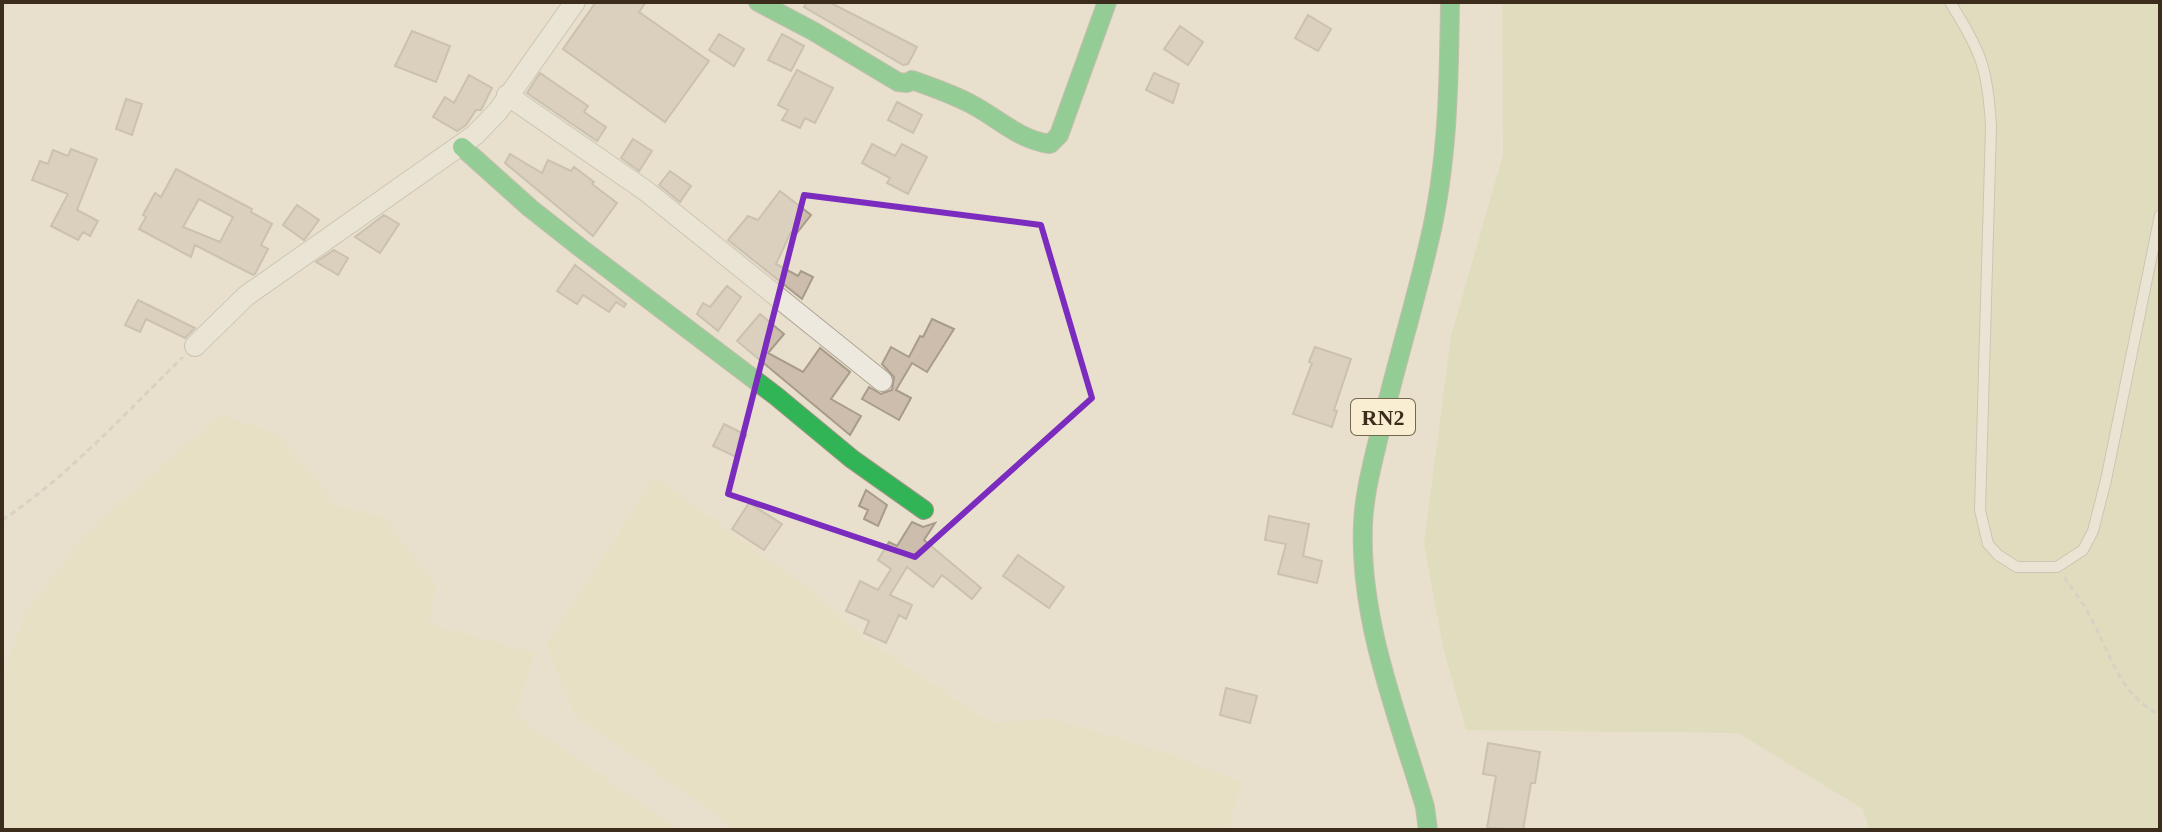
<svg xmlns="http://www.w3.org/2000/svg" width="2162" height="832" viewBox="0 0 2162 832" font-family="Georgia,serif">
<style>
.farmland{fill:#e9e1bb}
.green{fill:#d8d8ad}
.building{fill:#ccbdac;stroke:#a89b8b;stroke-width:2;fill-rule:evenodd}
.lines{fill:none;stroke-linecap:round;stroke-linejoin:round}
.lane-casing{stroke:#ada495;stroke-width:12}
.street-casing{stroke:#ada495;stroke-width:22}
.fast-casing{stroke:#9c9485;stroke-width:20}
.path{stroke:#c7c1b5;stroke-width:3;stroke-dasharray:6 4;stroke-linecap:butt}
.lane{stroke:#eee9df;stroke-width:10}
.street{stroke:#eee9df;stroke-width:20}
.fast{stroke:#30b455;stroke-width:18}
.marked{fill:none;stroke:#7b2cbf;stroke-width:6;stroke-linejoin:round}
.labels{text-anchor:middle;dominant-baseline:central;stroke-width:6;stroke-linejoin:round;paint-order:stroke}
.shield{fill:#f9eed1;stroke:#756652;stroke-width:2}
.shield-label{font-size:22px;font-weight:bold;fill:#3c2c1c}
</style>
<rect width="100%" height="100%" fill="#e8e0cc"/>
<!-- farmland -->
<path class="farmland" d="M221,414L278,435L336,506L384,517L436,588L429,624L535,653L515,715L678,830H2V678L25,614L85,535Z
M655,478L816,594L866,640L991,723L1050,718L1173,755L1241,782L1228,830H734L716,814L575,715L546,645Z"/>
<!-- green -->
<path class="green" d="M1502,2H2160V830H1869L1863,809L1738,733L1466,730L1443,647L1424,544L1451,336L1503,155Z"/>
<!-- building -->
<path class="building" d="M596,2H646L639,12L709,61L665,122L563,49Z
M807,2H829L917,47L908,64L903,65L804,7Z
M1308,15L1331,29L1318,51L1295,38Z
M1180,26L1203,42L1188,65L1164,49Z
M412,31L450,46L436,82L395,66Z
M719,34L744,49L734,66L709,50Z
M782,34L804,46L791,71L768,60Z
M797,70L833,88L815,123L805,118L800,128L782,120L788,110L778,105Z
M540,73L588,106L584,112L606,127L597,141L527,93Z
M1154,73L1179,84L1173,103L1146,90Z
M469,75L492,88L481,110H476L466,125L457,131L433,117L445,97L454,103Z
M126,99L142,104L132,135L116,129Z
M897,102L922,115L913,133L888,120Z
M633,139L652,151L639,171L621,158Z
M872,144L895,156L902,144L927,157L908,194L887,183L890,178L862,163Z
M71,149L97,159L77,210L98,221L90,236L83,232L78,240L51,226L68,194L32,180L40,161L48,164L53,150L68,156Z
M510,154L542,173L548,160L571,171L574,167L594,182L592,184L617,203L593,236L505,163Z
M176,169L252,209L251,212L272,224L261,245L268,249L255,274L253,275L195,245L191,257L139,229L146,217L143,215L155,193L161,197ZM199,199L233,217L220,242L183,227Z
M670,171L691,186L680,202L659,185Z
M780,191L811,215L796,234L791,232L776,264L798,276L801,271L813,277L802,299L728,240L748,216L758,220Z
M297,205L319,220L304,240L283,225Z
M384,215L399,224L380,253L355,237Z
M334,250L348,258L338,275L316,262Z
M575,265L626,304L624,307L616,302L609,312L583,295L577,304L557,291Z
M727,286L741,297L718,331L697,314L703,303L710,307Z
M138,300L195,328L185,338L146,319L140,332L125,325Z
M760,314L784,334L768,353L803,372L820,348L850,372L831,399L861,416L850,435L737,341Z
M932,319L954,329L927,372L912,363L896,390L911,398L899,420L862,399L869,387L881,394L892,390L894,377L882,364L891,347L909,357L920,336L923,337Z
M1315,347L1351,359L1334,410L1337,411L1332,427L1293,414L1312,363L1309,362Z
M724,424L746,435L736,457L713,446Z
M866,490L887,505L878,526L864,519L868,510L859,506Z
M749,503L782,524L764,550L732,529Z
M1269,516L1309,524L1303,556L1322,561L1317,583L1278,574L1286,544L1265,540Z
M912,522L923,527L935,523L924,540L981,588L972,599L942,575L933,587L907,567L890,595L912,605L906,619L899,615L886,643L864,633L869,621L846,611L860,581L878,590L891,569L878,560L889,542L897,546Z
M1018,555L1064,587L1049,608L1003,576Z
M1226,688L1257,696L1250,723L1220,715Z
M1488,743L1540,752L1535,783H1531L1523,830L1487,828L1496,776L1483,774Z"/>
<g class="lines">
<defs>
<path id="lane" d="M1950,2C1981,51 1988,69 1991,127L1980,510L1988,544L1998,555L2017,567H2057L2083,550L2093,531L2106,480L2160,215"/>
<path id="street" d="M507,95L646,191L882,381
M195,346L246,296L475,135L498,111L575,2"/>
<path id="fast" d="M758,2L813,31L898,82L907,83L912,80C932,87 952,94 971,104C998,118 1019,140 1050,144L1059,135L1107,2
M462,147L530,208L582,249L776,396L852,459L924,510
M1428,830L1425,807C1398,716 1359,621 1363,525C1364,495 1372,465 1379,436C1394,371 1414,307 1429,242C1448,163 1449,83 1450,2"/>
</defs>
<!-- lane casing -->
<use href="#lane" class="lane-casing"/>
<!-- street casing -->
<use href="#street" class="street-casing"/>
<!-- fast casing -->
<use href="#fast" class="fast-casing"/>
<!-- path -->
<path class="path" d="M2,520C69,476 125,413 183,357
M2064,577C2072,589 2082,601 2089,614C2110,652 2118,694 2160,715"/>
<!-- lane -->
<use href="#lane" class="lane"/>
<!-- street -->
<use href="#street" class="street"/>
<!-- fast -->
<use href="#fast" class="fast"/>
</g>
<!-- marked area -->
<path d="M0 0H2162V832H0ZM804,195L1041,225L1092,398L915,557L728,494Z" fill="#e8e0cc" fill-opacity=".55" fill-rule="evenodd"/>
<path class="marked" d="M804,195L1041,225L1092,398L915,557L728,494Z"/>
<g class="labels">
<!-- shield labels -->
<rect class="shield" x="1351" y="399" width="64" height="36" rx="6"/>
<g class="shield-label">
<text x="1383" y="417">RN2</text>
</g>
</g>
<!-- border -->
<rect width="2162" height="832" fill="none" stroke="#3c2c1c" stroke-width="8"/>
</svg>
